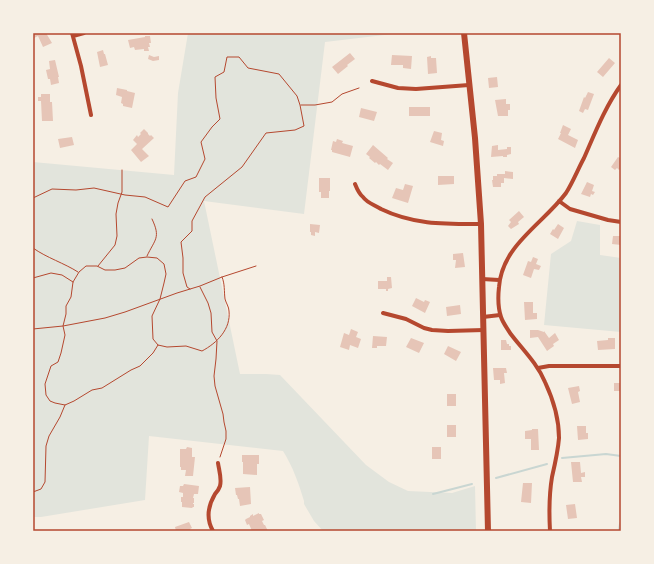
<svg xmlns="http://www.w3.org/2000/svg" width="654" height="564" viewBox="0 0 654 564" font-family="'Noto Serif',serif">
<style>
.green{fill:#e2e4dc}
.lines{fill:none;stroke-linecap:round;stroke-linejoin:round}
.stream{stroke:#c9d6d2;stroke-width:2}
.building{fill:#e6c5b7}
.path{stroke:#b5482f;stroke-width:1}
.minor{stroke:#b5482f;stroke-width:4}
.primary{stroke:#b5482f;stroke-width:6}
.neatline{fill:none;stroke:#b5482f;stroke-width:1.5}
</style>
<rect width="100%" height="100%" fill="#f6efe4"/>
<!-- green -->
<path class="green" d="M188,33H401L325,42L304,214L204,201L240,374H266L280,375L366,465L389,482L408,491L452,493L475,486L476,531H323L314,521L304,504V501C299,484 293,467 283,451L149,436L145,500L41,517H33V162L174,175L178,93Z
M577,221L600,225V255L621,258V332L544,325L551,254L571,241Z"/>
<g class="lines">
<!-- stream -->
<path class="stream" d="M562,458L606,454L621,456
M496,478L547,464
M433,494L472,484
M619,531L620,524L621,522"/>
</g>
<!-- building -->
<path class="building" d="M35,33H46L52,43L43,47L38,36L34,38L33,35Z
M145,36H150L151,43H149L150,47H148L149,51H144V49L135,50L134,47L130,48L128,40L145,37Z
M103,50L104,54H105L108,65L100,67L97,52Z
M350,53L355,59L347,65L348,66L338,74L332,67Z
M149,55L154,57L159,56V60L153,61L148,59Z
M392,55L412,56L411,69L403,68V65H391Z
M431,56V58H436L437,73L428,74L427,57Z
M609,58L615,63L603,77L597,72Z
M55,60L59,77H58L59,83L51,85L50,79H48L46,70L50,69L49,61Z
M497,77L498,87L489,88L488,78Z
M117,88L127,90V91L135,93L132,108L123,106V104L121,103L122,97L116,95Z
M588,92L594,94L588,110L585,109L583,113L579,111L584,97L585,98Z
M41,94H50V102H52L53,121H42L41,101H38V97H41Z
M506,99V104H510V110H508V116H498L495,100Z
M409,107H430V116H409Z
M361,108L377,112L374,121L359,117Z
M563,125L571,129L568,135L578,140L575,148L558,139L561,133H560Z
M144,129L148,133V134L150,136L151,135L154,138L142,149L149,156L141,162L131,150L137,144L133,140L137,135L138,137L141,134L140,133Z
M434,131L442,133L441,140L444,141L443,146L430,142Z
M72,137L74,145L60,148L58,139Z
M337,139L343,141L342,143L353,146L350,157L332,152V150H331L333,141L336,142Z
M373,145L388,158L387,159L393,163L388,170L380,164L379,165L376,162L375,163L369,158L370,157L366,154Z
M498,145V150L507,149V147H511V154L507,155V157H503V156L491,157L492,146Z
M618,157L620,158L621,157V168L619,170L617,168L615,170L611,167Z
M505,171L513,172V179L504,178V183H501V187H493L492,180H493V176H497V174H505Z
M438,176H454V184L438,185Z
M319,178H330V191H329V198H321V192H319Z
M587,182L594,185L592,191L595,192L593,195L591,194L590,197L581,194Z
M405,184L413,186L408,203L392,198L396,188L403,190Z
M519,211L524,217L518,222L519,224L511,229L508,226L511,222L509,220Z
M310,224L320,225L319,233L315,232V236L311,235V232H310Z
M558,224L564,228L558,239L550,234L553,229L554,230Z
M620,232L621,233V245L612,244L613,236H620Z
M463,253L465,267L455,268L456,260H453V254Z
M533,257L538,259L536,264L541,266L539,270L534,269L531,278L523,275L528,261L531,262Z
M387,277H391L392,288L388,289V291H386V289H378V281H387Z
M416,298L424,302L425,300L430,302L425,313L412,306Z
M524,302H533V313H537V319L525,320Z
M460,305L461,314L447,316L446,307Z
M351,329L358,332L356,337L361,339L358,348L350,345L349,350L340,347L344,333L349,335Z
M530,330H538L544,332V331L549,338L555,333L559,340L553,344L554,346L547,351L538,337L530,338Z
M373,336L387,337L386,346H377V348H372Z
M411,338L424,343L419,353L406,347Z
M608,338H615V349L598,350L597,341L608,340Z
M501,340H506L507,344H509V346H511V350H501Z
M448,346L461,352L456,361L444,354Z
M493,368H506L507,373H504L505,383L500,384V380H494Z
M614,383H621V391H614Z
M579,386L580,391L578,392L580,402L572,404L568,388Z
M447,394H456V406H447Z
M447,425H456V437H447Z
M577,426H586V433H588V439L578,440Z
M532,429H538L539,450H531V439H525V431L532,430Z
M187,447L192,448V457H195L193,476H185L186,470H181V467H180V449H186Z
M432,447H441V459H432Z
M242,455H259V464H257V475L243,474V462H242Z
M571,462H580L581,473L585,472V477H581L582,482H573Z
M523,483H532L531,503L521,502Z
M184,484L199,486L198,494H194L193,498H194V503H193V504H194V507H193L192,508L182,507V502H181V497H183V493L179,492L180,486H183Z
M250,487L251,504L240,506L239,499H238L237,495H236L235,488Z
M575,504L577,518L568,519L566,505Z
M259,513V514H261L264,520L262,521L264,525H265L268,531H252L249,524L247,525L245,520L246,519L250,517V516L253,514V516Z
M189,522L192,528L190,529L191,531H176L175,527Z"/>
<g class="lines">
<!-- path -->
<path class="path" d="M301,105H315L332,102L342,94L359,88
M33,198L52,189L76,190L94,188L125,195L145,197L168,207L185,181L196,177L205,159L201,142L212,127L220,119L216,98L215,77L224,72L227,57H239L248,68L279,74L297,96L300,105L304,126L295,130L266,133L242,167L205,197L192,221V231L181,242L183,258V273L187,287L190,289
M33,248C47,258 64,263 78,272
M147,256C155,239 161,238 152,219
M98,266L115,245L117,236L116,214L118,203L122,192V170
M33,278L51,273L62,275L73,282
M200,287L208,303L211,313L212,332L217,341L216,359L214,376L215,386L223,414L224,422L226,431V439L220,457
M33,329L63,326L105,318L125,312L177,293L200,286L222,277L256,266
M158,345L153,339L152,316L160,299L164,283L166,274L164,264L157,258L147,257L139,258L125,268L115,270H105L97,266H86L79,272L73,282L71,297L66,306V314L63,326L65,335L61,353L58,362L51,366L45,384L46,395L50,401L55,403L65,405L74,401L92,390L102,388L131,370L140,366L153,353L158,345L167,347L186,346L202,351C217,343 231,329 229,311C229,307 226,303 225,299C224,291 225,284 222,277
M33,492L41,489L45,482L46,446L49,436L60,417L65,405"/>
<!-- minor -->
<path class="minor" d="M72,33L81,66L91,115
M73,36L84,33
M372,81L398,88L416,89L469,85
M355,184C357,189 359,194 363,197C367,203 375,205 381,209C414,225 445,224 481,224
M559,201L570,209L608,220L621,222
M482,279L499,280
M383,313L406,319L424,328L432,330L448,331L484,330
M483,317L500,315
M538,368L549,366H621
M213,531C206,519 208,506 215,494C217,492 219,489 220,486C222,479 219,470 218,463
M550,531C549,513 549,495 552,477C555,464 558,451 559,438C559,419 553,399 545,382C537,363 522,349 510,333C507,328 503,323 501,317C498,308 498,296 499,287C502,245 543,224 566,193C573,182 578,169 584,158C595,133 605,107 621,85"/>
<!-- primary -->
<path class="primary" d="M464,33L475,138L481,224L488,531"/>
</g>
<!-- border -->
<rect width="654" height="564" fill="none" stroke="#f6efe4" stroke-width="68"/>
<rect x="34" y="34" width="586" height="496" class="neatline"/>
</svg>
